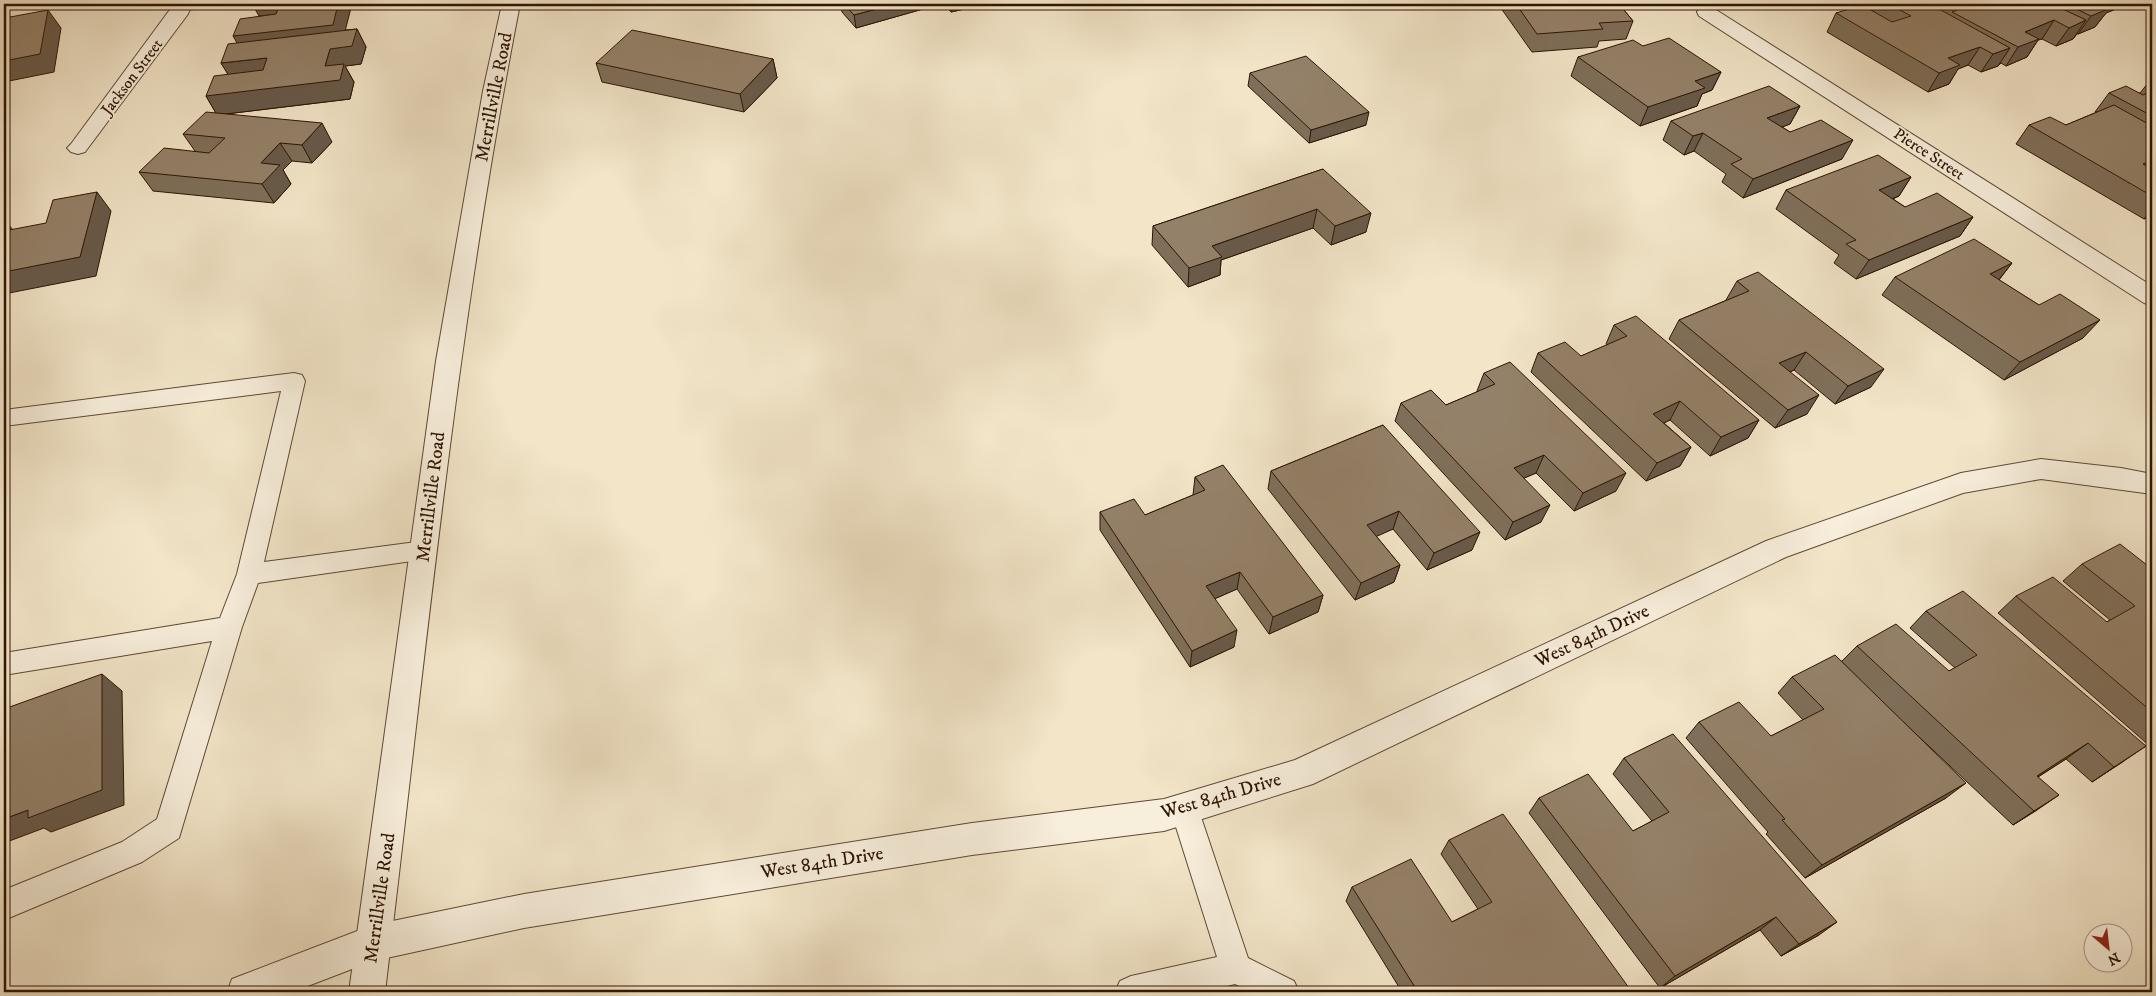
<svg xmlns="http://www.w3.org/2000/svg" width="2156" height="996" viewBox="0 0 2156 996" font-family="'IM FELL DW Pica',serif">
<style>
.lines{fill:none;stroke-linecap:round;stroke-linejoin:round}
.service-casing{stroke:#604834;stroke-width:2}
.minor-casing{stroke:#604834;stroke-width:2}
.tertiary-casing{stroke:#604834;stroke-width:2}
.service{fill:#f7eedb;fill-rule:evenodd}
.minor{fill:#f7eedb;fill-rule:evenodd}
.tertiary{fill:#f7eedb;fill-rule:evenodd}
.wall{fill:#7f6f5a;stroke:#2f1403}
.shaded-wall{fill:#685a4a;stroke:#2f1403}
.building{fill:#948169;stroke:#2f1403}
.labels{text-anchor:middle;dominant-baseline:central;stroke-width:4;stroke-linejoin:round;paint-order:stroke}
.far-street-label{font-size:16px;fill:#2f1403;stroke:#f7eedb}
.street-label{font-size:19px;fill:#2f1403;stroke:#f7eedb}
</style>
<rect width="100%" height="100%" fill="#f2e5c8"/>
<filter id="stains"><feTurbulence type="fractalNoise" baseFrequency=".004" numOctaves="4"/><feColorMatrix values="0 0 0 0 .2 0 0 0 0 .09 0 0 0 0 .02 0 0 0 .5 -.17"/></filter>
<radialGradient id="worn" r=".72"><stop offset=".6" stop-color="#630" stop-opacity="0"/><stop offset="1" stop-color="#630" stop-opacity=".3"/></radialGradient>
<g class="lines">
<defs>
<path id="service" d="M294,373L302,375L305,381L264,562L424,541L433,544L436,551L433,558L258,583L242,627L179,838L142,862L4,920V890L122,842L157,819L212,641L4,675V653L220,618L237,574L281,391L4,426V410Z
M1184,795L1194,798L1198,808L1248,958L1294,981L1299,992H1251L1235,984L1203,992H1115L1120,981L1131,976L1217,957L1170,808L1174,798Z"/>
<path id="minor" d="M174,4H192L188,14L85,152L78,154L71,152L67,148L71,144Z
M1706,6L1713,8L2152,286V305L2144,303L1699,16L1697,12L1699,8Z
M2041,459L2121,468L2152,474V494L2041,479L1963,493L1786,557L1313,784L1164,831L972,855L524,928L373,961L292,992H227L232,979L373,925L524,894L972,823L1164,799L1295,760L1766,541L1961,473Z"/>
<path id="tertiary" d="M502,4H520C456,330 425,662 385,992H349L436,361L483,91Z"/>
</defs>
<!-- service casing -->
<use href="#service" class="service-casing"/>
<!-- minor casing -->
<use href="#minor" class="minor-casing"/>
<!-- tertiary casing -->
<use href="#tertiary" class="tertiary-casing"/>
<!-- service -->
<use href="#service" class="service"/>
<!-- minor -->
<use href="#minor" class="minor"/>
<!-- tertiary -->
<use href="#tertiary" class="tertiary"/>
</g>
<!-- wall -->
<path class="wall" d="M841,4H930V7L856,28L842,12Z
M944,4H982V5L951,12Z
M1498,4H1619L1633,21L1626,39L1599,41L1597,47L1532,52Z
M1876,4H2128L2106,13L2095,27L2078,34H2077L2073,39L2056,46L2042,39L2038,40L2027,57L2006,66L2001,63L1998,66L1981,72L1968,65L1958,69L1949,84L1928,92L1827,32L1836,13L1873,11Z
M2146,4H2152V7Z
M259,16L345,30L357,29L366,47L361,64L345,66L354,82L350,99L226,114L332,142L312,163L292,161L283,170L291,184L274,203L153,191L139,172L195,151L183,134L216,113L206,96L228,74L221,63Z
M1643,46L1721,72L1712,90L1702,94L1697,106L1640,126L1571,76L1578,57Z
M773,59L777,78L744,112L602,82L596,63Z
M1250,73L1366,125L1309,143L1248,86Z
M2152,78V215L2144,219L2016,144L2029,125H2066L2097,112H2095L2109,93H2140Z
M1800,106L1790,124L1782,127L1790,132L1842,159L1743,198L1722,182L1726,174L1694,151L1684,155L1663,140L1671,121Z
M1323,169L1366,232L1331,245L1313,228L1221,260L1220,275L1188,287L1152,245L1153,226Z
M1911,177L1899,196L1893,199L1905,207L1973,217L1960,236L1856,279L1834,263L1839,255L1776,209L1786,190Z
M2012,263L1999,280L2039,305L2083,338L2004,380L1882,295L1895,277Z
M1737,281L1871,387L1835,404L1794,370L1790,372L1807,414L1775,428L1669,339L1679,320L1727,300H1726Z
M1614,325L1759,420L1748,438L1710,456L1670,420L1664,423L1691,447L1680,466L1646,481L1531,372L1538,353L1581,356L1607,345L1606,344Z
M1484,373L1616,491L1574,511L1536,473L1524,478L1541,522L1505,540L1395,421L1401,403L1446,405L1477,392V391Z
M1383,425L1472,550L1427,570L1393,529L1376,536L1400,565L1394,582L1355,600L1268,489L1271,471Z
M1195,477L1323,595L1318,612L1269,634L1237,589L1214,599L1234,647L1190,667L1100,530V512L1145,515L1193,495Z
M2082,564L2152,569V748L1998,613L2016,596L2107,622L2110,620L2063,581Z
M1926,611L2124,761L2092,782L2066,759L2038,777L2037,810L2013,825L1901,720L1946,798L1805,878L1766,834L1768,832L1686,738L1699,722L1771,736L1803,720L1778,693L1792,677L1842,661L1857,646L1949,671L1955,668L1910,628Z
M1624,758L1819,935L1781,956L1760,930L1660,988L1529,813L1539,798L1633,831L1652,821L1613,774Z
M1449,840L1632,992H1402L1346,901L1352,887L1452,922L1478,909L1441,854Z"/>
<!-- shaded-wall -->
<path class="shaded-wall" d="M252,4H288L292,13L259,16Z
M338,4H352L342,43L244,55L233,36Z
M895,4H930V7L856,28L854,15Z
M951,4H982V5L951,12Z
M2095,4H2128L2106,13L2095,27L2078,34L2091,16Z
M48,10L61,28L54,72L4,82V61Z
M2054,20L2042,39L2038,40L2027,57L2006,66L2018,47L2025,32Z
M2086,20L2073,39L2056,46L2069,28Z
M357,29L366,47L361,64L345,66L354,82L350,99L217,115L206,96L325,66L330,49Z
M1980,47L1968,65L1958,69L1949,84L1928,92L1948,58Z
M2010,48L1998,66L1981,72L1993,54Z
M267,58L277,76L232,81L221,63Z
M773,59L777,78L744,112L740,94Z
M1721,72L1712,90L1702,94L1697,106L1640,126L1648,107L1695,81Z
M1800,106L1790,124L1758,136L1767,118Z
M1369,112L1366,125L1309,143L1311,130Z
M322,123L332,142L312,163L302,145Z
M1703,133L1694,151L1684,155L1693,136Z
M1853,140L1842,159L1743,198L1753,179Z
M280,143L292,161L283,170L291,184L274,203L262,184L261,163Z
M2152,160V167L2146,175L2128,183L2143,164Z
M1911,177L1899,196L1867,208L1879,190Z
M97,192L111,211L96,276L4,294V272Z
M1317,209L1313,228L1221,260L1220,275L1188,287L1189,268L1212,246Z
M2152,209V215L2144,219Z
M1371,213L1366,232L1331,245L1335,226Z
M1973,217L1960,236L1856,279L1869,260Z
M4,219L13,230L4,250Z
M2012,263L1997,282L1990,274Z
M2100,320L2083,338L2004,380L2020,362Z
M1806,352L1794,370L1768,382L1779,363Z
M1884,369L1871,387L1835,404L1848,386Z
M1819,395L1807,414L1775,428L1788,410Z
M1680,401L1670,420L1644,432L1653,414Z
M1759,420L1748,438L1710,456L1721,437Z
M1691,447L1680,466L1646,481L1657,463Z
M1544,455L1536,473L1506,486L1514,468Z
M1626,473L1616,491L1574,511L1583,493Z
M1550,505L1541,522L1505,540L1513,522Z
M1399,511L1393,529L1362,543L1367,525Z
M1480,532L1472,550L1427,570L1434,553Z
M1400,565L1394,582L1355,600L1361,583Z
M1240,572L1237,589L1203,604L1206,586Z
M1323,595L1318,612L1269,634L1273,617Z
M1237,630L1234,647L1190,667L1192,651Z
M102,674L122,691L124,805L51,832L44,828L4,843V819L28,810Z
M2088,743L2066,759L2016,791L2037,776Z
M2146,746L2124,761L2092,782L2114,767Z
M1966,783L1946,798L1805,878L1822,865Z
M2059,795L2037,810L2013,825L2034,811Z
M1776,917L1760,930L1660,988L1675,976Z
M1837,922L1819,935L1781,956L1799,944Z"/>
<!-- building -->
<path class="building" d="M280,4H338L333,25L233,36L240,19L276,14Z
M844,4H895L854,15Z
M1516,4H1619L1633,21L1599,23L1603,29L1537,34Z
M1889,4H1930L2010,48L1993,54L1980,47L1948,58L1960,65L1939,73L1836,13L1862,5L1892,22L1911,16Z
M1944,4H2052L2086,20L2069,28L2054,20L2025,32L2039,39L2018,47L1952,12L1957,10Z
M2066,4H2097L2108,9L2091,16Z
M48,10L40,54L4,61V33H6L10,17Z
M357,29L352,46L330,49L325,66L344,64L340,80L206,96L214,76L263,70L267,58L221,63L228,44Z
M632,30L773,59L740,94L596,63Z
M1669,38L1721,72L1695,81L1705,88L1648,107L1578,57L1633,40L1643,46Z
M1306,56L1369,112L1311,130L1250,73Z
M1769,86L1800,106L1767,118L1790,132L1821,120L1853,140L1753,179L1731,164L1742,159L1703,133L1693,136L1671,121Z
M2126,86L2143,95L2152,91V116L2109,93Z
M2114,105L2152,126V160L2143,164L2152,170V196L2029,125L2050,117L2066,125Z
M206,112L322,123L302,145L280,143L261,163L280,165L262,184L139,172L164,148L209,153L225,138L183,134Z
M1878,155L1911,177L1879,190L1905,207L1937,193L1973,217L1869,260L1846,244L1856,240L1786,190Z
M1323,169L1371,213L1335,226L1317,209L1212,246L1222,257L1189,268L1153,226Z
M97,192L80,257L4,272V231L46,223L53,200Z
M1974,239L2012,263L1990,274L2039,305L2060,294L2100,320L2020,362L1895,277Z
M1758,272L1884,369L1848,386L1806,352L1779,363L1819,395L1788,410L1679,320L1749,291L1737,281Z
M1636,316L1759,420L1721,437L1680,401L1653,414L1691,447L1657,463L1538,353L1565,342L1581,356L1627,336L1614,325Z
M1510,362L1626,473L1583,493L1544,455L1514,468L1550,505L1513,522L1401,403L1431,390L1446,405L1495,384L1484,373Z
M1383,425L1480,532L1434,553L1399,511L1367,525L1400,565L1361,583L1271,471Z
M1223,465L1323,595L1273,617L1240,572L1206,586L1237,630L1192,651L1100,512L1134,499L1145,515L1205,490L1195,477Z
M2120,544L2152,569V712L2016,596L2053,577L2107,622L2135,606L2082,564Z
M1963,591L2146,746L2114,767L2088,743L2037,776L2059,795L2034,811L1857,646L1896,624L1949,671L1977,655L1926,611Z
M1835,655L1966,783L1822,865L1782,820L1785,819L1699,722L1739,702L1771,736L1824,709L1792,677Z
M102,674V790L28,818V810L4,819V709Z
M1673,734L1837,922L1799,944L1776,917L1675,976L1539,798L1588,774L1633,831L1669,812L1624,758Z
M1503,814L1632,992H1418L1352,887L1411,859L1452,922L1492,902L1449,840Z"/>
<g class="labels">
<!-- far-street labels -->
<g class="far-street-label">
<text transform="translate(132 77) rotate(-53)">Jackson Street</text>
<text transform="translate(1929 154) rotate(33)">Pierce Street</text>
</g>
<!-- street labels -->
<g class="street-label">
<text transform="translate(494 97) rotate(-79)">Merrillville Road</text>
<text transform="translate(431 497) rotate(-83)">Merrillville Road</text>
<text transform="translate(1592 636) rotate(-25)">West 84th Drive</text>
<text transform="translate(1221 796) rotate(-16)">West 84th Drive</text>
<text transform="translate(822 863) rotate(-9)">West 84th Drive</text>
<text transform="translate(380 898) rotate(-82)">Merrillville Road</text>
</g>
</g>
<!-- margin -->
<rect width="2156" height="996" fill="none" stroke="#f2e5c8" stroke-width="20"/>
<rect x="5" y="5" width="2146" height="986" fill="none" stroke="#2f1403" stroke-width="2.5"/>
<rect x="10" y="10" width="2136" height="976" fill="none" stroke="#2f1403"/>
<!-- north arrow -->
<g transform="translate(2108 948) rotate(152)"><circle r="24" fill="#f7eedb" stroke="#a79785"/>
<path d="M0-4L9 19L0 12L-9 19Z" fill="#8f2418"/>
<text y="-8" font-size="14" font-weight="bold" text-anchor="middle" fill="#2f1403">N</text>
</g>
<rect width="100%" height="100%" filter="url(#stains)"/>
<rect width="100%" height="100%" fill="url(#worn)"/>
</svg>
